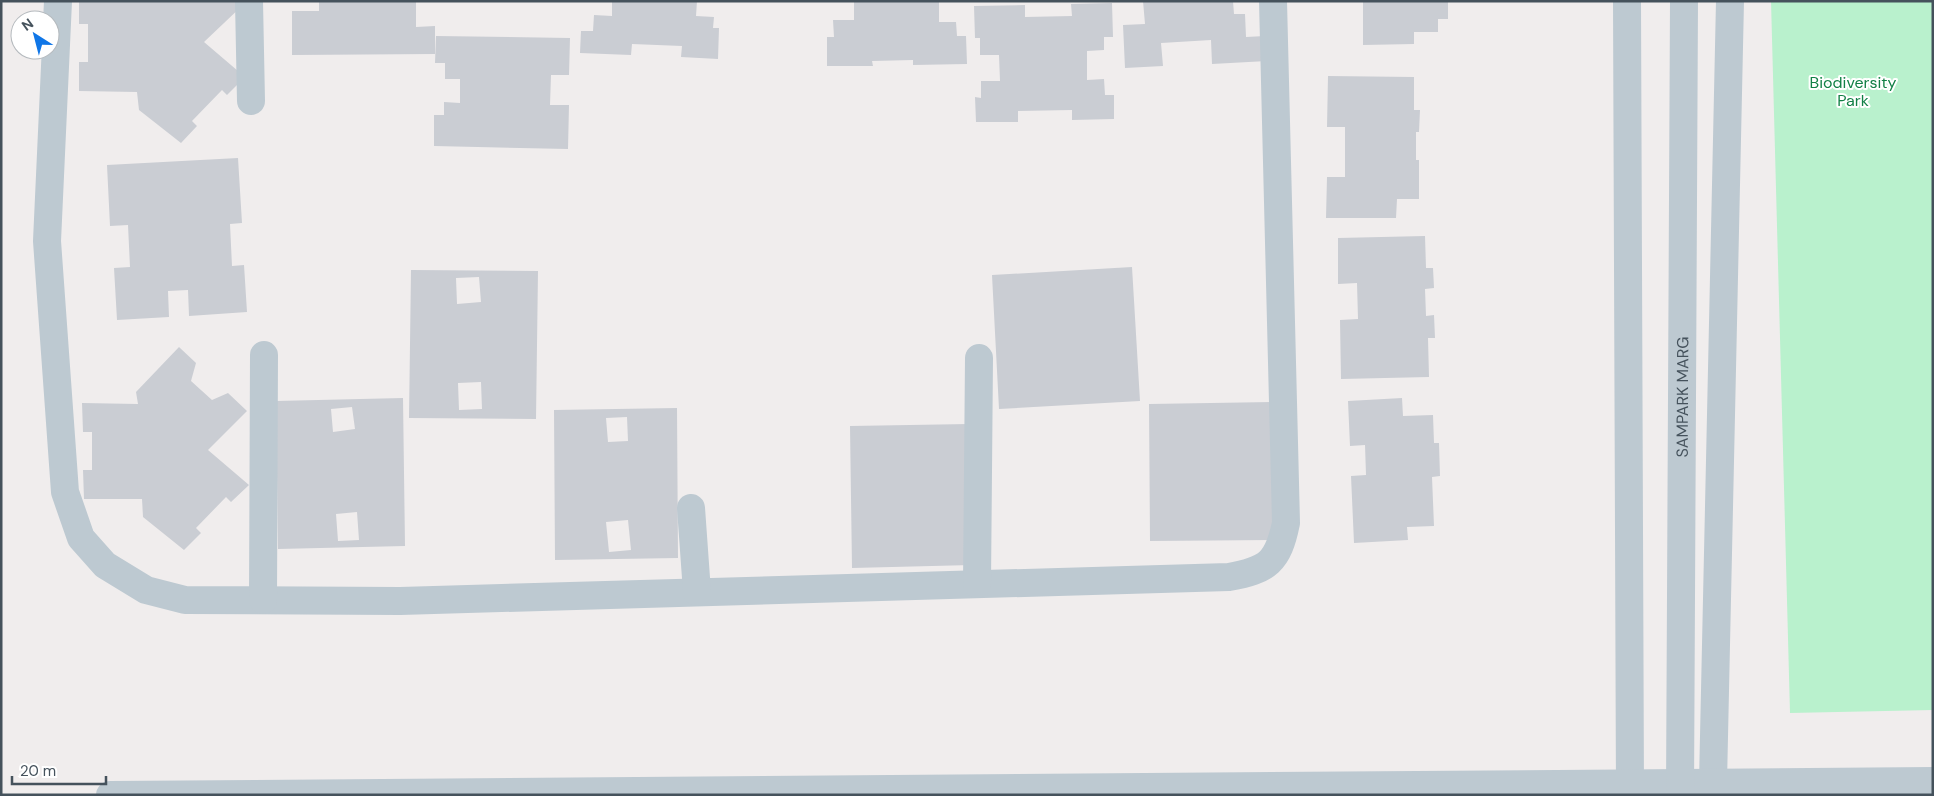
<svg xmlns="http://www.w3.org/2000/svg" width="1934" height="796" viewBox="0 0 1934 796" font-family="'DM Sans',sans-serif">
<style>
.green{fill:#b9f1cd}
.building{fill:#cacdd3;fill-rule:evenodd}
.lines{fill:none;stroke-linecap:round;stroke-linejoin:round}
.minor{stroke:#bdc9d1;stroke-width:28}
.labels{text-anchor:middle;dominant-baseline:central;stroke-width:4;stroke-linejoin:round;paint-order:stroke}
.park-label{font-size:16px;fill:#128046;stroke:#fff}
.street-label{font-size:16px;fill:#45525c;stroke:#fff}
</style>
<rect width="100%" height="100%" fill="#f0eded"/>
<!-- green -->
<path class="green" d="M1771,1H1933V710L1790,713Z"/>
<!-- building -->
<path class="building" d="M79,1H241L244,4L204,42L245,77L227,95L222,90L192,121L197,126L181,143L139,110L137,92L79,91V62H88V24H79Z
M319,1H416V27L435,26V54L292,55V11H319Z
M612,1H697L696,16L714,17L713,28H719L718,59L681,57L682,46L632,44L631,55L580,53L581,31H593L594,15L612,16Z
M854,1H939V22H956L957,36H966L967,64L913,65V60L872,61L873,66H827V37H834L833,20H854Z
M1143,1H1233L1234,14H1245L1246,37L1265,36L1267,61L1212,64L1211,40L1161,43L1163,66L1125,68L1123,25L1145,24Z
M1363,1H1448V19H1438V32H1414V44L1363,45Z
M1112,3L1113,37H1104V50L1087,51V80L1104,79L1105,95H1114V119L1072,120V110L1018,111V122H976L975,97L981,98V81H1000L999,55H980V38H975L974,6L1025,5V17L1072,16L1071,4Z
M436,36L570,38L569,75H551L550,105H569L568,149L434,146V115H444V102L460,103V79H445V63H435Z
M1328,76L1414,77V110H1420L1419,132H1416V160H1419V199H1397L1396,218H1326L1327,177H1345V127H1327Z
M238,158L242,223L230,224L232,266L244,265L247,312L189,316L188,290L168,291L169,317L117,320L114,268L130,267L128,225L110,226L107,165Z
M1425,236L1426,268H1433L1434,288L1425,289L1426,316L1434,315L1435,338H1428L1429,377L1341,379L1340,320L1358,319L1357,283L1338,284V238Z
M1132,267L1140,401L999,409L992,275Z
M411,270L538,271L536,419L409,418ZM479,277L481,302L457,304L456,278ZM481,382L482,409L459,410L458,383Z
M179,347L196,363L191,381L212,400L228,393L247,411L208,450L249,485L231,502L226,497L196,528L201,533L184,550L143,517L142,499H84L83,470H92V432H83L82,403L138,404L136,392Z
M403,398L405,546L278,549L276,401ZM352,407L355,429L333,432L331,409ZM357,512L359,540L338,541L336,514Z
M1402,398L1403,416L1433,415L1434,443H1439L1440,476L1432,477L1434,526L1407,527L1408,540L1354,543L1351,476L1366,475L1365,445L1350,446L1348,401Z
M1274,402L1275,540L1150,541L1149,404Z
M677,408L678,558L555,560L554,410ZM627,417L628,441L608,442L606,418ZM628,520L631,550L609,552L606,522Z
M969,424L972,565L852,568L850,426Z"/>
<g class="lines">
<!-- minor -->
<g class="minor">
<path d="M58,1L47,241L65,492L81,538L105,565L146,590L185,600L400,601L1229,577C1268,570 1278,562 1286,523L1273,1"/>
<path d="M249,1L251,101"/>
<path d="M1627,1L1630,795"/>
<path d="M691,508L697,592"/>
<path d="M977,584L979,358"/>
<path d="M263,600L264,355"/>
<path d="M1713,783L1730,1"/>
<path d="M110,795L1933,781"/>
<path id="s1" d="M1680,795L1684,1"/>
</g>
</g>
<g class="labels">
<!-- park labels -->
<g class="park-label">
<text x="1853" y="82">Biodiversity<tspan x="1853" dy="18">Park</tspan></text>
</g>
<!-- street labels -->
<g class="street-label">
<text stroke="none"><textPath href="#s1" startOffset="398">SAMPARK MARG</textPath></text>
</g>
</g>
<!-- border -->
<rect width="1934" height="796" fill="none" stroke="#45525c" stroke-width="5"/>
<!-- north arrow -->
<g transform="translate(35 35) rotate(324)"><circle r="24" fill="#ffffff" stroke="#b5babe"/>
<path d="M0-4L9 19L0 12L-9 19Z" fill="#1076e7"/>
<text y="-8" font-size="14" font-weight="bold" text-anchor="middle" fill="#45525c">N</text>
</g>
<!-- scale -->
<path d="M12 776v8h94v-8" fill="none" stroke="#45525c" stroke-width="2.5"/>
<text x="20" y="776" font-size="15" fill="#45525c" stroke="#ffffff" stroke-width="4" paint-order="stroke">20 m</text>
</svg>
